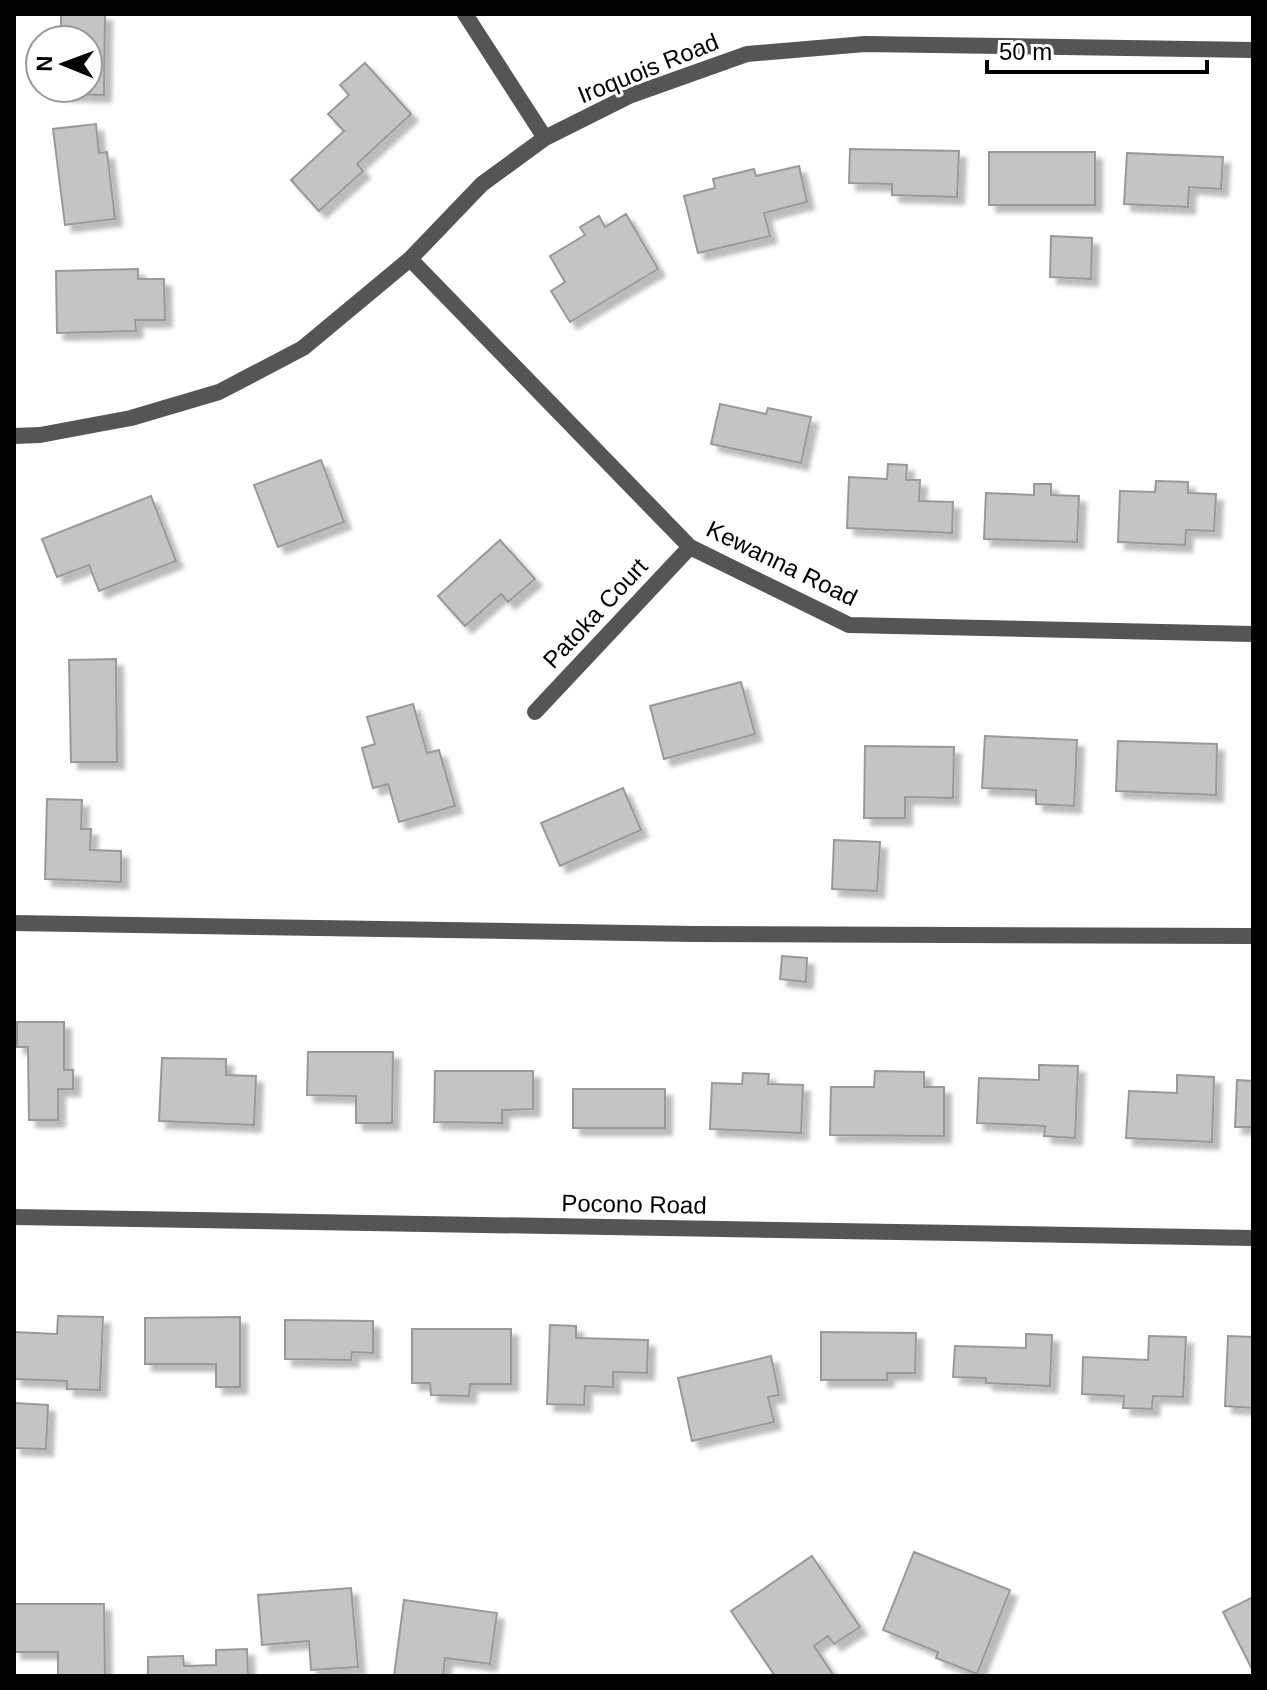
<svg xmlns="http://www.w3.org/2000/svg" width="1267" height="1690" viewBox="0 0 1267 1690" font-family="Arial,sans-serif">
<style>
.building{fill:#c4c4c4;stroke:#999;stroke-width:2;filter:url(#shadow)}
.lines{fill:none;stroke-linecap:round;stroke-linejoin:round}
.lane{stroke:#555;stroke-width:16}
.street{stroke:#555;stroke-width:16}
.labels{text-anchor:middle;dominant-baseline:central;stroke-width:6;stroke-linejoin:round;paint-order:stroke}
.street-label{font-size:24px;fill:#000;stroke:#fff}
</style>
<defs>
<filter id="shadow"><feDropShadow dx="7" dy="7" stdDeviation="2" flood-color="#0004"/></filter>
</defs>
<rect width="100%" height="100%" fill="#fff"/>
<!-- building -->
<path class="building" d="M61,14H105L104,95L61,94V88H88V40H61Z
M365,63L411,114L357,164L363,171L319,211L291,180L344,131L328,114L349,95L340,85Z
M96,124L99,153L107,152L115,219L65,225L53,129Z
M850,149L959,151L957,197L892,195V184L849,183Z
M989,152H1095V205H989Z
M1127,153L1223,157L1221,189L1189,187L1188,207L1124,204Z
M799,166L807,202L764,213L770,236L698,253L684,196L715,188L713,179L754,169L756,176Z
M626,214L658,269L570,322L551,291L565,282L550,256L585,235L580,227L599,216L605,227Z
M1051,236L1092,238L1091,279L1050,277Z
M138,269V279H164L165,320H135L136,331L57,333L56,271Z
M720,404L766,414L768,408L811,417L801,463L711,444Z
M321,460L344,522L278,547L254,485Z
M888,464L907,465L906,480H920L919,501L953,502L952,533L847,528L849,477L887,479Z
M1156,481L1188,482V493L1216,494L1214,531L1186,530L1185,545L1118,542L1120,491L1155,492Z
M1034,484H1051V495L1079,496L1077,542L984,539L986,493L1034,495Z
M151,496L176,561L99,591L89,565L57,577L42,539Z
M500,540L535,579L508,602L501,594L465,626L438,596Z
M116,659L117,762H71L69,660Z
M741,682L755,734L664,759L650,706Z
M413,704L427,753L439,750L455,806L399,822L388,784L373,788L362,748L375,744L367,717Z
M985,736L1077,740L1074,806L1036,804V790L982,788Z
M1118,741L1217,744L1216,795L1116,791Z
M865,746L954,747L953,798L905,797V818H864Z
M623,788L641,830L560,866L541,823Z
M47,799L82,800L81,829H91L90,850L121,851V882L45,879Z
M834,840L880,842L877,891L832,889Z
M782,956L807,958L806,982L780,979Z
M17,1022H64V1070H73V1089H58V1120H29L28,1047H17Z
M308,1052H393L392,1123H356V1096L307,1095Z
M162,1058L226,1059V1075L256,1076L254,1125L159,1121Z
M1039,1065L1078,1066L1075,1138L1044,1136L1045,1126L977,1123L979,1078L1039,1080Z
M435,1071H533V1109L502,1110V1123L434,1122Z
M875,1071L924,1072V1087H944V1136L830,1135L831,1087H874Z
M743,1073L769,1074L768,1084L803,1085L801,1133L710,1129L712,1083L742,1084Z
M1177,1075L1214,1077L1212,1142L1126,1138L1129,1091L1177,1093Z
M1237,1080L1253,1081V1127H1235Z
M573,1089H665V1128H573Z
M58,1316L103,1317L100,1390L67,1389V1381L14,1379V1332L57,1334Z
M240,1317V1387H216V1364H145V1318Z
M285,1320L373,1321V1353L352,1352L351,1360L285,1359Z
M550,1325L576,1326V1338L648,1340L647,1373L613,1372V1387L585,1386L584,1405L547,1404Z
M412,1329H511V1384H470L469,1396L431,1395L430,1383H412Z
M821,1332L916,1333L915,1373H887V1380H821Z
M1026,1334L1052,1335L1050,1386L986,1383V1378L953,1377L955,1346L1026,1348Z
M1149,1336L1186,1337L1183,1397L1153,1396L1152,1409L1123,1408L1124,1396L1082,1394L1083,1357L1148,1360Z
M1228,1336L1253,1337V1408L1225,1406Z
M771,1356L779,1395L768,1397L774,1422L692,1441L678,1378Z
M14,1403L48,1405L46,1449L14,1448Z
M914,1552L1010,1590L977,1674L936,1658L938,1652L883,1630Z
M812,1556L860,1627L834,1644L828,1636L814,1646L834,1676H775L731,1611Z
M351,1588L358,1667L311,1670L309,1641L262,1645L258,1595Z
M1253,1597V1671L1223,1612Z
M404,1600L497,1613L490,1664L445,1658L443,1676H394Z
M14,1604H104L105,1676H58V1652H14Z
M247,1649L248,1676H148V1657L183,1656L184,1666L216,1665V1650Z"/>
<g class="lines">
<!-- lane -->
<path class="lane" d="M14,923L694,934L1253,936"/>
<!-- street -->
<path class="street" d="M465,14L545,138
M410,259L690,547L849,625L1253,634
M14,436L40,435L131,418L219,392L303,348L410,259L482,184L545,138L629,96L747,54L865,44L1253,50
M535,712L690,547
M14,1217L1253,1238"/>
</g>
<g class="labels">
<!-- street labels -->
<g class="street-label">
<text transform="translate(648 68) rotate(-22)">Iroquois Road</text>
<text transform="translate(782 563) rotate(26)">Kewanna Road</text>
<text transform="translate(595 613) rotate(-47)">Patoka Court</text>
<text transform="translate(634 1204) rotate(1)">Pocono Road</text>
</g>
</g>
<!-- border -->
<rect width="1267" height="1690" fill="none" stroke="#000000" stroke-width="32"/>
<!-- north arrow -->
<g transform="translate(64 64) rotate(271)"><circle r="38" fill="#ffffff" stroke="#999999" stroke-width="2"/>
<path d="M0-6L14 30L0 20L-14 30Z" fill="#000000"/>
<text y="-12" font-size="22" font-weight="bold" text-anchor="middle" fill="#000000">N</text>
</g>
<!-- scale -->
<path d="M987 60v12h220v-12" fill="none" stroke="#000000" stroke-width="4"/>
<text x="999" y="60" font-size="24" fill="#000000" stroke="#ffffff" stroke-width="6" paint-order="stroke">50 m</text>
</svg>
